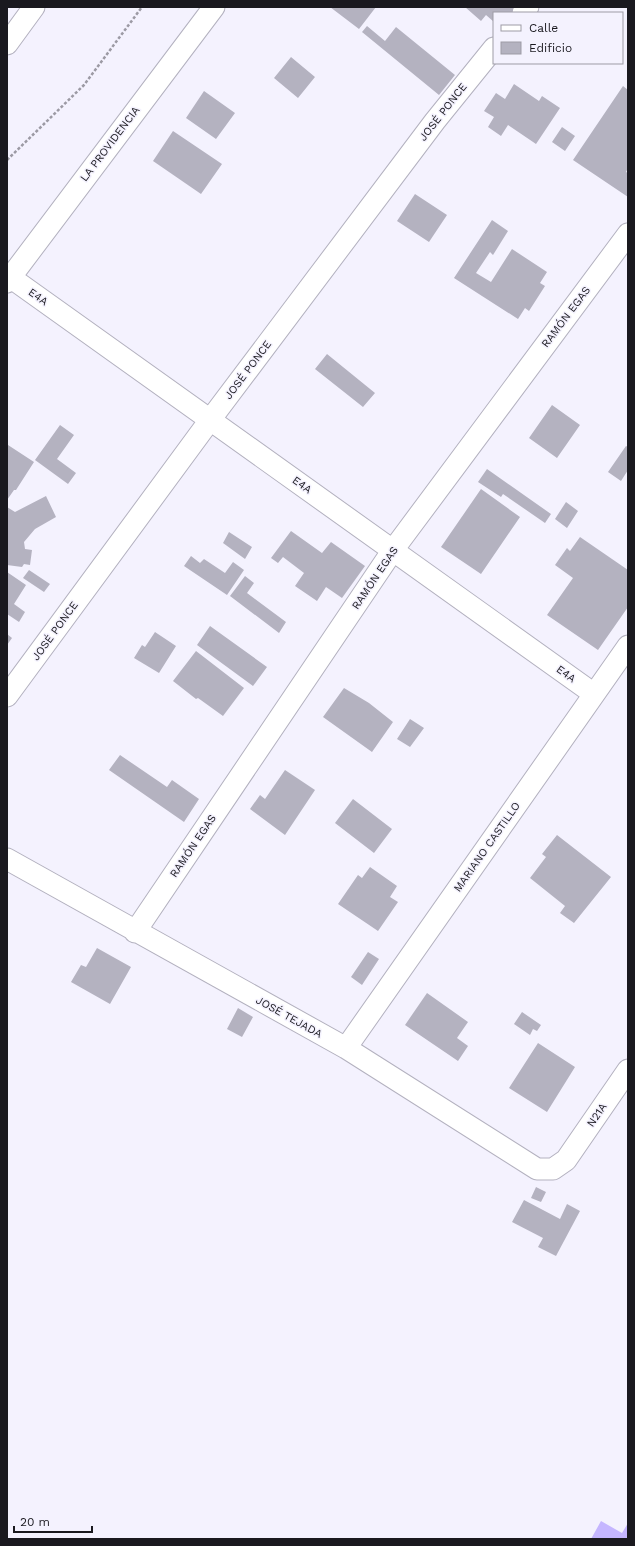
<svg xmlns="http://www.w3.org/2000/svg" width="635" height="1546" viewBox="0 0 635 1546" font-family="'Work Sans',sans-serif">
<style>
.forest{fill:#c5b6ff}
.building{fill:#b4b2c0}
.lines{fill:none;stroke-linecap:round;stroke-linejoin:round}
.minor-casing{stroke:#b3b1bf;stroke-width:23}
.path{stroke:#9c9aa4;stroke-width:2.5;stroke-dasharray:3 2;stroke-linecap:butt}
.minor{stroke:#fff;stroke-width:21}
.labels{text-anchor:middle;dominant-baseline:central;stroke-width:3;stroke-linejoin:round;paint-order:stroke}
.street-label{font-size:11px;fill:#1a191f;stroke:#f4f2fe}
</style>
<rect width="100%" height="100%" fill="#f4f2fe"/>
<!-- forest -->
<path class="forest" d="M601,1521L622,1533L628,1523V1539H591Z"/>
<!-- building -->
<path class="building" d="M330,7H376L359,29Z
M465,7H517L512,13H494V22L486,15L481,21Z
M367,26L385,41L396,27L455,75L439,95L362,32Z
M291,57L315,77L298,98L274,78Z
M514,84L539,101L542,96L560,108L536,144L508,125L501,136L488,127L494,117L484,111L496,93L505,99Z
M623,86L628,90V168L626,172L628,173V197L573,160Z
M204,91L235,113L216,139L186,118Z
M562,127L575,136L565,151L552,142Z
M173,131L222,164L201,194L153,161Z
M415,194L447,215L429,242L397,221Z
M492,220L508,231L493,255L490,252L476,273L491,282L512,249L547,272L540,283L545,286L529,311L525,308L518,319L454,278Z
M327,354L375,393L363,407L315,369Z
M552,405L580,425L557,458L529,438Z
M60,425L74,435L57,459L76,473L68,484L35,460Z
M8,445L34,462L16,490H14L7,500V447Z
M626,446L628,447V470L621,481L608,472Z
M487,469L551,514L545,523L503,494L501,497L478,482Z
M481,489L520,517L481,574L441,547Z
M46,496L56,517L35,529L24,542L25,549L32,550L30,565L24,564L22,567L7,565V507L15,512Z
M566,502L578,511L567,528L555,519Z
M291,531L322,553L331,542L365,566L342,598L326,587L317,601L295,586L304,573L283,557L278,563L271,558Z
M229,532L252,547L245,559L223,543Z
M580,537L628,570V607L598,650L547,615L573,578L555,565L567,548L570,551Z
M191,556L200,563L204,559L225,573L233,562L244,570L227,595L184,566Z
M29,570L50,584L44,592L23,578Z
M7,572L26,585L14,604L25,612L19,622L7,614Z
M245,576L254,583L247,593L286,622L279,633L230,596Z
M210,626L267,667L253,686L197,645Z
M155,632L176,646L159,673L134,658L142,645L145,647Z
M7,634L12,638L7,645Z
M196,651L244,688L223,716L198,698L196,699L173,681Z
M344,688L369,703L393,722L372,752L323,717Z
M410,719L424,728L410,747L397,739Z
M120,755L167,787L172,780L199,799L184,822L109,770Z
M285,770L315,790L285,835L250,809L260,795L265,799Z
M353,799L392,829L374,853L335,823Z
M557,835L611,877L574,923L560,913L565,906L530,878L546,857L542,854Z
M370,867L397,886L390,897L398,902L378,931L338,904L358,875L362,878Z
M97,948L131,967L110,1004L71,982L81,965L86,967Z
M368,952L379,959L362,985L351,977Z
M427,993L468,1022L457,1038L468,1046L458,1061L405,1025Z
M238,1008L253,1017L242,1037L227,1029Z
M522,1012L541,1025L537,1031L533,1029L530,1035L514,1024Z
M538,1043L575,1067L547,1112L509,1088Z
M536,1187L546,1192L541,1202L531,1198Z
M524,1200L560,1219L567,1204L580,1211L556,1256L538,1247L543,1238L512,1222Z"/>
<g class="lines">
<defs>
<path id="minor" d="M523,13L528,7
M7,44L34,7
M10,277L594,694
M7,282L214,7
M7,696L210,420L435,121L494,48
M7,859L346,1048L537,1169H553L566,1160L628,1070
M135,932L393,550L628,234
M346,1048L628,646"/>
</defs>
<!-- minor casing -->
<use href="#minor" class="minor-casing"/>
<!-- path -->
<path class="path" d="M7,160L84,85L142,7"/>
<!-- minor -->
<use href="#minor" class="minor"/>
</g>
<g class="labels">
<!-- street labels -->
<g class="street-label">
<text transform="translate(443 112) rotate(-52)">JOSÉ PONCE</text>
<text transform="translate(110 144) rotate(-53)">LA PROVIDENCIA</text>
<text transform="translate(38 297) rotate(35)">E4A</text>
<text transform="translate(566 317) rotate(-53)">RAMÓN EGAS</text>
<text transform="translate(248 370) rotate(-53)">JOSÉ PONCE</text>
<text transform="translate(302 485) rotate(36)">E4A</text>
<text transform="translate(375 578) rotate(-56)">RAMÓN EGAS</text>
<text transform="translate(55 631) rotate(-54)">JOSÉ PONCE</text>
<text transform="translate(566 674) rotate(36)">E4A</text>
<text transform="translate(193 846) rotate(-56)">RAMÓN EGAS</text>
<text transform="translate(487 847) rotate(-55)">MARIANO CASTILLO</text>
<text transform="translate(289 1017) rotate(29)">JOSÉ TEJADA</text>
<text transform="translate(597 1115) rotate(-56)">N21A</text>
</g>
</g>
<!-- border -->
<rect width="635" height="1546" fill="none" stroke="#1a191f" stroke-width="16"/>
<!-- legend -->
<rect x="493" y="12" width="130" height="52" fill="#f4f2fe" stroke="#9d9ba5"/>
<rect x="501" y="25" width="20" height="6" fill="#ffffff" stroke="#9d9ba5"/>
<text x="529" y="32" font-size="12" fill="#1a191f">Calle</text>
<rect x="501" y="42" width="20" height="12" fill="#b4b2c0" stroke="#9d9ba5"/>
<text x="529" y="52" font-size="12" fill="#1a191f">Edificio</text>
<!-- scale -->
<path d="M14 1526v6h78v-6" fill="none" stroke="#1a191f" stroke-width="2"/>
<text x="20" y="1526" font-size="12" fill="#1a191f" stroke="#f4f2fe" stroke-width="3" paint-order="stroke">20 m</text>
</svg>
